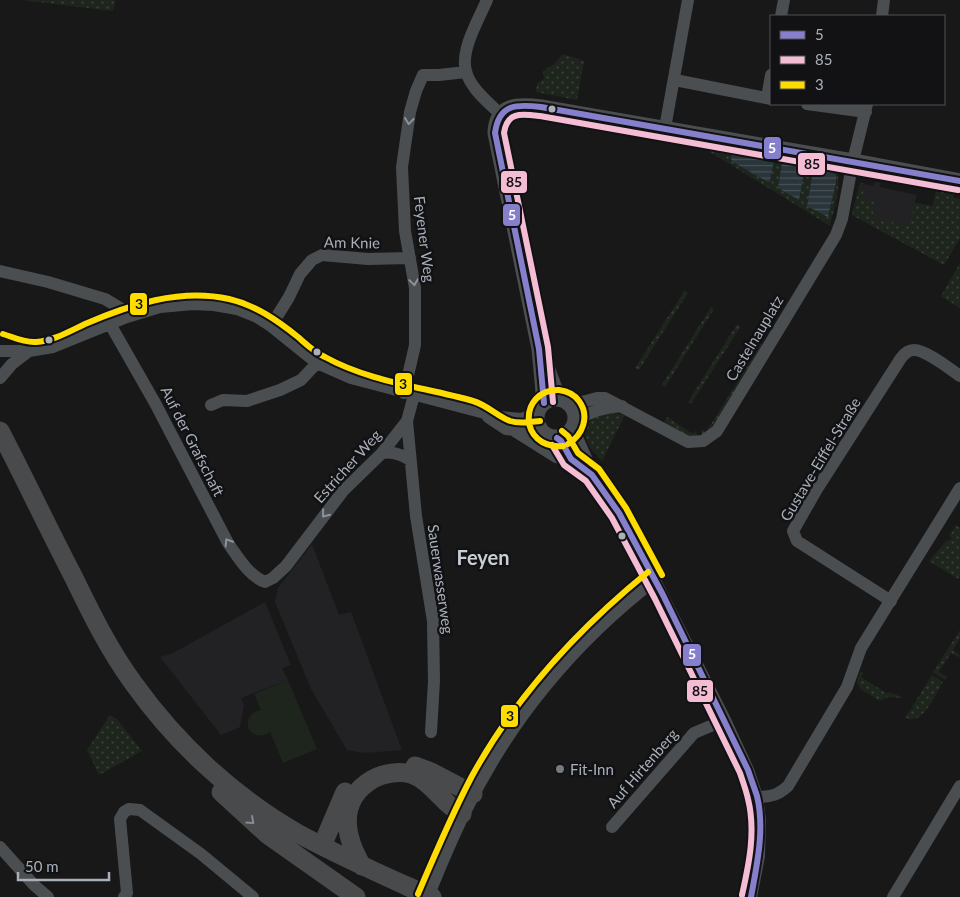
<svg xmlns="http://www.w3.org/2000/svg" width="960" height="897" viewBox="0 0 960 897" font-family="Lato,sans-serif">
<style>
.built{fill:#222224}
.grass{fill:url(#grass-dots)}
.garden{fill:#1d251d}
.water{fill:url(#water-rules)}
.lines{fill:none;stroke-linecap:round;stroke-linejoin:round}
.minor{stroke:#4b4e51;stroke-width:12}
.tertiary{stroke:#4b4e51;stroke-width:15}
.primary{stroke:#494a4c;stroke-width:19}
.primary-bridge{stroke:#494a4c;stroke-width:19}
.bus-1-casing{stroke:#121214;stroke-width:10}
.bus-2-casing{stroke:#121214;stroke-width:10}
.bus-3-casing{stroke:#121214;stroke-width:10}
.bus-1{stroke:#8680cc;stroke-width:6}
.bus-2{stroke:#f5bdd4;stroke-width:6}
.bus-3{stroke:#ffdc00;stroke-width:6}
.oneway{stroke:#8c939a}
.oneway2{stroke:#878c94}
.bus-dot{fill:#a8b0ba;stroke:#121214;stroke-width:2}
.poi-dot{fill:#767b81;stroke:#121214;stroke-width:2}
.labels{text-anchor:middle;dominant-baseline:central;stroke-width:5;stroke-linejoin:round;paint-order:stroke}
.street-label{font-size:15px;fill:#a8b0ba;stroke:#121214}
.poi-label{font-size:15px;fill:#a8b0ba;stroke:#121214;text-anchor:start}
.district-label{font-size:20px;font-weight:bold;fill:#c9ced5;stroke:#121214}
.line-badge{stroke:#121214;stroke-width:2}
.badge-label{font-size:14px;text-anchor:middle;font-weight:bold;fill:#fff}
.pale-badge-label{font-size:14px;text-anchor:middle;font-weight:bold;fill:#111}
</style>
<defs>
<pattern id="grass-dots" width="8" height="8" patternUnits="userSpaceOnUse" patternTransform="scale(1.25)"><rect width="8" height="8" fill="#1d251d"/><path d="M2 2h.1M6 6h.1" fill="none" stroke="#3b423c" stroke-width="1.8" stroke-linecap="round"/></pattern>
<pattern id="water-rules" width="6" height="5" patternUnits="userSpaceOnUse" patternTransform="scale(1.25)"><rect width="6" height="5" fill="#2a353b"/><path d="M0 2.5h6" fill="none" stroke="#465055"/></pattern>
</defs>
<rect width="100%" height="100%" fill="#181818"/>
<!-- built -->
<path class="built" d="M875,182L881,183L880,187L917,195L915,203L933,206L936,190L955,192L953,198L960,199V238L944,265L852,215L860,183L874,186Z
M312,544L339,615L351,612L402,750L365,753L347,750L311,689L275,602L278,588Z
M265,602L291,665L282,668L288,680L241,698L244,705L240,727L221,735L160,657L171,654Z"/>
<!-- grass -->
<path class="grass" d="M22,0H116L113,11Z
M563,54L584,61L577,100L536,92L537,83L544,79L543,71L554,64Z
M709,146L834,168C845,179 833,211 830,226L710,152Z
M860,183L865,184L862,200L875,202L872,218L910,226L915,203L933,206L936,190L955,192L953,198L960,199V238L944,265L852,215Z
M960,263V308L941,296Z
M685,290L688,293L639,370L635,368Z
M711,307L714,309L665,387L662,385Z
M737,324L741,326L691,404L688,402Z
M754,340L762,344L763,348L708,434C692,445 681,436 666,427L664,423L667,417L693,434L696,431L698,438L703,436L701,429L706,432L760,346L753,342Z
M613,413L625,415L602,461L590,448L583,430C589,418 601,415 613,413Z
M956,525L960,528V576L958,579L929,561L947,540L948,541L952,538L949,536Z
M960,630V638L953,650L960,655L959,657L951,653L939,672L947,677L945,680L933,672Z
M860,672L863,673L861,677L888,694L889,692L894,695L895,694L903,698L888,697L880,701L860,689L857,682Z
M932,675L943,682C935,695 922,728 905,717L912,708L920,712L912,707Z
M110,715L117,719L142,751L99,775L87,750Z"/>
<!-- garden -->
<path class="garden" d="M288,680L317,749L283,763L270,732C249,746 237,715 261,710L254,694Z"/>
<!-- water -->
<path class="water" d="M731,154L772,161L773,165L770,181L768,182L733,162L731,159Z
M782,163L805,167L799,200L778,188Z
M817,169L833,172L836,175V182L828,217L807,206L813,171Z"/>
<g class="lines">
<!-- minor -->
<path class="minor" d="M487,0C479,19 460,50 466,71C470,88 488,102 500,114
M781,16L784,0
M882,16L884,0
M675,80L771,99
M767,98L771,75
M807,104L866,112
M665,128L688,0
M0,271L48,282L105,299L120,308L127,317
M110,324L155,403L228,543C238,557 249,576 265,582L273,578L286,566L343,491L382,453L407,421L414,395
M271,326L289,297L300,274L312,260L322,255L368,259L410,258
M0,351H29L53,347L127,317L160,307L193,304L214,305L237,309L257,317L271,326L317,363L351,378L500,417L521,419L537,414
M0,378L12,364L29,351
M404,393L415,345V288L405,231L402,167L410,112L416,91L423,75H439L466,72
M211,405L223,400L247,401L280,390L301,380L317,363
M571,405L597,398H605L688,442L703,441L717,431L836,235L842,219L853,161L867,104
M488,417L506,429L521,431L541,430
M407,421L416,516L433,621L434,681L431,732
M576,421C590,411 604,407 622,406
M513,430L556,457L571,459
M382,453C393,451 401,454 410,460
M654,579L725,720L748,770L757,797L760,820L759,856L751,897
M891,601L797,541L793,531L817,489L901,358C904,354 909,350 914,350C926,350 950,369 960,376
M757,797C771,797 778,795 788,786L847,687L861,648L960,488
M612,827L694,733L725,720
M0,847L34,885L48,897
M124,897L127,893L120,819L124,812L129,809L140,810L201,854L253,897
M893,897L960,786"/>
<!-- tertiary -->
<path class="tertiary" d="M545,362L559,399
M537 418a19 19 0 1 1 38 0a19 19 0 1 1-38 0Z
M544,403L539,349L495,133C496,104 517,104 541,107L853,161L960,181
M557,438L561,441L571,459L591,474
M426,897C438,869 449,841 463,813C507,721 573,641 654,579L619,513L592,475L572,430"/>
<!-- primary -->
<path class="primary" d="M0,431C25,479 48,528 73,576C91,613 109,650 134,684C176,743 234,797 297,833C334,853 371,870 409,887
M415,766L431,772L473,794
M221,792L268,835L356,897
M322,846L345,792
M362,866C344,835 337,800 373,779C384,773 399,771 411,774C432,781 442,804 462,814"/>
<!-- primary-bridge -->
<path class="primary-bridge" d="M409,887L432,897"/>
<defs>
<path id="bus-1" d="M544,403L539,349L495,133C499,104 516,104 541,107L960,181
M557,438L561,441L571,459L592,475L619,513L663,595L748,770C751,779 754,787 757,796C765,829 757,864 751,897"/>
<path id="bus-2" d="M553,402L548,347L504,133C507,111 522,114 540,116L958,190
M552,445L564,465L586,481L612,518L655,599L740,773C743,782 746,790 748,799C756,831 749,864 742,895"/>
<path id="bus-3" d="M3,334C13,337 24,343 36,342C53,341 70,331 85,324C129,305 180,288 229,299C255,305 277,320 298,337C306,344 314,352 325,357C370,382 424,387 473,401C487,405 497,416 510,421C520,424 530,422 540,421
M562,431L568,436L578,453L599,469L626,508L662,575
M563,446C518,450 518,389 559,390C567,391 574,394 579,401C590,416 583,435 568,444
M418,894C435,854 452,814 472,776C516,696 578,629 648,572"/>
</defs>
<!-- bus-1 casing -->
<use href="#bus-1" class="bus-1-casing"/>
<!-- bus-2 casing -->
<use href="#bus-2" class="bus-2-casing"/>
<!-- bus-3 casing -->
<use href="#bus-3" class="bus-3-casing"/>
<!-- bus-1 -->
<use href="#bus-1" class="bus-1"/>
<!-- bus-2 -->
<use href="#bus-2" class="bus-2"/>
<!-- bus-3 -->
<use href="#bus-3" class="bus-3"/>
</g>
<!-- one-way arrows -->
<defs><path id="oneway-chevron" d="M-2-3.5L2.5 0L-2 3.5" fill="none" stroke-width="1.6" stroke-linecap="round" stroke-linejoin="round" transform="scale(1.25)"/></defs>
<g class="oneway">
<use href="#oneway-chevron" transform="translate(409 121) rotate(97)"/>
<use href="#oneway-chevron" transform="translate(414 282) rotate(82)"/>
<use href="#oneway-chevron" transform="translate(325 514) rotate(128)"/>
<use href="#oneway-chevron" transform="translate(228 542) rotate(-122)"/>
</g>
<use class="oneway2" href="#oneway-chevron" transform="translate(251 821) rotate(42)"/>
<!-- markers -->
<g class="bus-dot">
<circle cx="552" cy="109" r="4.5"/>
<circle cx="49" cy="340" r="4.5"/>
<circle cx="317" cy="352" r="4.5"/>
<circle cx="622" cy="536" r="4.5"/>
</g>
<circle class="poi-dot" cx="560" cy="769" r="5"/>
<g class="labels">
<!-- street labels -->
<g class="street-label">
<text transform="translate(425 239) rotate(83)">Feyener Weg</text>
<text transform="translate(352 242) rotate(1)">Am Knie</text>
<text transform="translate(754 338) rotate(-59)">Castelnauplatz</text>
<text transform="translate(193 441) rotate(63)">Auf der Grafschaft</text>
<text transform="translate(820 459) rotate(-59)">Gustave-Eiffel-Straße</text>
<text transform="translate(347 466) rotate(-48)">Estricher Weg</text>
<text transform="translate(441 579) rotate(82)">Sauerwasserweg</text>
<text transform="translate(642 768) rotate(-49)">Auf Hirtenberg</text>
</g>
<!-- poi labels -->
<g class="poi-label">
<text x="570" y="769">Fit-Inn</text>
</g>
<!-- district labels -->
<g class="district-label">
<text x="483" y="557">Feyen</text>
</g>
</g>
<g class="line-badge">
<rect x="763" y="136" width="19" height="24" rx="5" fill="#8680cc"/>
<rect x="797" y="152" width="29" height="24" rx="5" fill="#f5bdd4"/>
<rect x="500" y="170" width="28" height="24" rx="5" fill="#f5bdd4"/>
<rect x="502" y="203" width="19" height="24" rx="5" fill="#8680cc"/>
<rect x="129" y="292" width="19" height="24" rx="5" fill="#ffdc00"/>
<rect x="394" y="372" width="19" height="24" rx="5" fill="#ffdc00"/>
<rect x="682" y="643" width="20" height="24" rx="5" fill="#8680cc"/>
<rect x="686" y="679" width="28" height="24" rx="5" fill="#f5bdd4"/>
<rect x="500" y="704" width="19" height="24" rx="5" fill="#ffdc00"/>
</g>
<g class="badge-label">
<text x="772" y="153">5</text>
<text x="512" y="220">5</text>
<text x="692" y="659">5</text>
</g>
<g class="pale-badge-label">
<text x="812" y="169">85</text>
<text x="514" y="187">85</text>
<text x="139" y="309">3</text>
<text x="403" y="389">3</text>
<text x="700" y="696">85</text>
<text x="510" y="721">3</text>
</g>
<!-- legend -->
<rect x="770" y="15" width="175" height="90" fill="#121214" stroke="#4e5156"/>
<rect x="780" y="31" width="25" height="8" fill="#8680cc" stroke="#4e5156"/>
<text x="815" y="40" font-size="15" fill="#a8b0ba">5</text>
<rect x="780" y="56" width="25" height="8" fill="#f5bdd4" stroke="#4e5156"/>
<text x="815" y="65" font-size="15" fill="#a8b0ba">85</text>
<rect x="780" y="81" width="25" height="8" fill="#ffdc00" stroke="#4e5156"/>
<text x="815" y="90" font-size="15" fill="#a8b0ba">3</text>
<!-- scale -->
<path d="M18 872v8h91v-8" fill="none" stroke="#a8b0ba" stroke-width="2.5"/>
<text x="25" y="872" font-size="15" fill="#a8b0ba" stroke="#121214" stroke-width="4" paint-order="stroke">50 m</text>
</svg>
